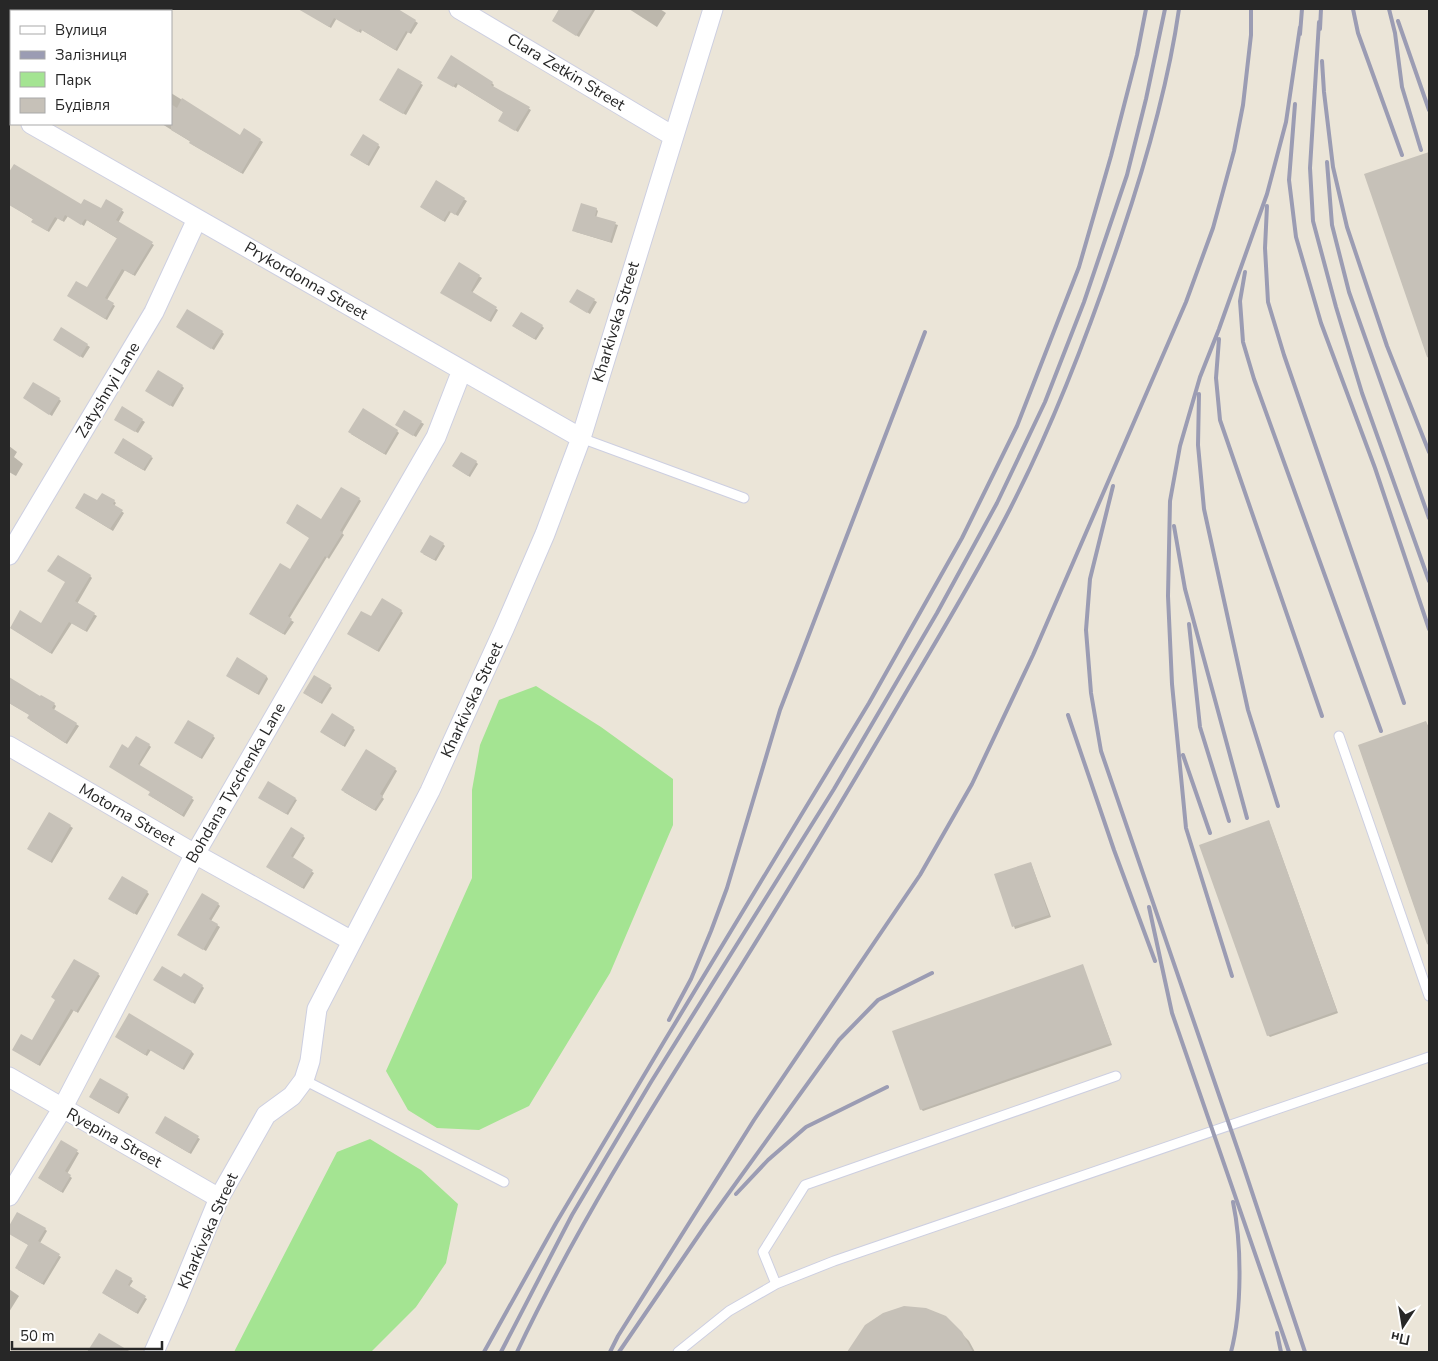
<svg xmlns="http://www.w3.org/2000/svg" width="1438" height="1361" viewBox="0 0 1438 1361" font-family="'Nunito Sans',sans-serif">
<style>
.green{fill:#a4e492}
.shadow{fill:#0003}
.building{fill:#c6c1b8}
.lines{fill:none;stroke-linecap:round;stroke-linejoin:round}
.lane-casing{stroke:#cdcfe1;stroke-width:11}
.street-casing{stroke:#cdcfe1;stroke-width:21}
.lane{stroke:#fff;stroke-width:9}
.street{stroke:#fff;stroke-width:19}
.rail{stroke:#9b9cb3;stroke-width:4}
.labels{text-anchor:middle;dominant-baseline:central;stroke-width:4;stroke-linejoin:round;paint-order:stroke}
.street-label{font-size:16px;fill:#272727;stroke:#fff}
</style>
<rect width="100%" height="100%" fill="#ebe5d8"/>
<!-- green -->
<path class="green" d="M536,686L601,727L673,779V825L610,973L529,1106L479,1130L437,1128L408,1110L386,1071L472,878V790L480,745L499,700Z
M370,1139L421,1170L458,1204L446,1263L416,1307L371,1352H234L337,1152Z"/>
<!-- shadow -->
<path class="shadow" d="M17,9H53L52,11H16Z
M321,9H338L341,11L331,28L315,18Z
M349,9H375L398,23L404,14L418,23L411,34L408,32L397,51L362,30L361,33L344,23L342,21Z
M560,9L570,11L571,9L595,10L579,37L553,21Z
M629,9H660L666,13L657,27Z
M11,19V37L9,35V23Z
M399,70L423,85L406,115L383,102Z
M441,79L492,83L494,85L493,87L531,110L518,132L502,122L505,113L458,84L456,88Z
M171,93L240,136L244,130L263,142L243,174L193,145L191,142L162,124H171Z
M378,145L380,147L369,166L351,155Z
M1429,154V361L1366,175Z
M14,165L82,206L101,210L107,201L124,212L118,223L154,245L135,276L125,270L107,300L115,306L107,320L71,297L88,289L118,239L87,220L84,226L68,216L64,222L58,218L49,232L35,223L34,220L9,204V174Z
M436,182L467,201L458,216L451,212L445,222L421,207Z
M596,209L598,211L596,218L618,225L612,243L576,232L574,230Z
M459,264L482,278L472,293L498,310L491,322L444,294Z
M577,290L597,302L590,314L573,304Z
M542,326L544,328L536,340L516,328Z
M177,327L222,332L224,334L214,350Z
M62,329L90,347L83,358L57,342Z
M182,386L184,388L173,407L149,392Z
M24,398L59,399L61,401L52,416Z
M123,408L145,422L138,433L118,421Z
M404,412L424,424L416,437L398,426Z
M397,431L399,433L386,455L351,434Z
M9,446L17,452L14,457L23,464L16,476L9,472Z
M118,455L151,457L153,458L145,471Z
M476,462L478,464L470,477L456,468Z
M359,499L361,501L342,533L344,535L329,559L327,557L289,619L294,622L285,635L252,615L290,571L310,538L287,523L321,521Z
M114,501L116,503L114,506L124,513L113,531L79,510L98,502Z
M443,544L445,546L436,561L423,554Z
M90,576L92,578L77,604L97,616L87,632L72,623L52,654L11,628L42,625Z
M401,611L403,613L379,652L351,635L371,618Z
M230,677H267L268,679L259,695Z
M9,679L40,698L54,704L56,706L54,710L79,726L67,744L30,720V715L9,703Z
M330,686L332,688L322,704L304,693Z
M1426,722L1429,728V948L1359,746Z
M353,728L355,730L345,747L324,734Z
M213,736L215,738L202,759L178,744Z
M149,745L151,747L139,766L194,800L184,817L152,797L151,792L129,749Z
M395,769L397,771L382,797L384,799L376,811L344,792Z
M261,799H295L297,800L288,815Z
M50,813L73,828L52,863L31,850Z
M1269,821L1338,1013L1270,1037L1268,1035Z
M303,836L305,838L292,859L314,873L304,889L270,869Z
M1031,863L1051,917L1015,929L996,875Z
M147,892L149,894L137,915L112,900Z
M218,904L220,906L211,921L220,927L206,951L181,936Z
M1082,965L1112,1045L923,1111L921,1109Z
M98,974L100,976L78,1013L74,1010L40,1066L16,1051L32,1042Z
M157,981L202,986L204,988L195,1004Z
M129,1015L192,1052L194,1054L184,1070L151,1050L147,1056L118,1038Z
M127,1095L129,1097L119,1114L93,1099Z
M166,1118L200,1139L191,1154L159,1135Z
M61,1142L79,1153L67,1174L72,1178L63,1193L42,1180Z
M18,1213L45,1229L47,1231L40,1243L61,1257L44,1285L18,1270L30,1246L9,1233V1228Z
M131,1279L133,1281L129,1287L147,1299L138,1314L106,1295Z
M9,1289L19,1296L9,1312Z
M946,1318L969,1341L975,1352H852L854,1344Z"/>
<!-- building -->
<path class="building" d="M298,9H398L416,20L409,33L406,31L395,50L360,29L358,32L334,18L329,27Z
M559,9H593L576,36L552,21Z
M451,55L493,82L491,85L530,107L515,131L498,121L503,112L456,83L453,87L437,78Z
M398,68L422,82L403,114L379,100Z
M182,98L240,135L244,128L261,139L241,173L189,143L190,141L171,130V104L177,108Z
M363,134L379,144L367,165L350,155Z
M1429,152V357H1427L1364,174Z
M14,164L81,204L84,199L101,208L106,199L123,209L116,220L153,242L133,275L122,269L105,298L114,303L105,319L67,296L76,281L87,287L117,238L85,219L81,225L65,215L62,221L55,217L47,231L31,222L33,219L9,205V172Z
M436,180L465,198L455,215L449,211L443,221L420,207Z
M581,203L597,208L595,216L616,222L610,242L572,231Z
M459,262L480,275L471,291L497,307L489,321L440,293Z
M577,289L595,299L587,313L569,302Z
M187,309L223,331L211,349L176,327Z
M521,312L543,325L534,339L512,326Z
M61,327L88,344L80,357L53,340Z
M158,370L183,385L170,406L145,391Z
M33,382L60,398L49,415L23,398Z
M122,406L143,419L135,432L114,420Z
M363,408L398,430L384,454L348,432Z
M404,410L422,421L413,436L395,425Z
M123,438L152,456L143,470L114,453Z
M461,452L477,461L468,476L452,466Z
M341,487L360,498L340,531L343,532L327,558L325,556L288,616L292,619L283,634L249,614L280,563L290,569L309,538L286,523L297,504L321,519Z
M84,493L97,500L102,493L115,500L113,504L123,510L110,529L75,508Z
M430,535L444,543L434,560L420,552Z
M58,555L91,575L75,601L95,613L85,631L69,622L50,653L10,628L20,610L41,623L65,582L47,571Z
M382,598L402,610L377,651L347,634L361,611L371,616Z
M237,657L267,676L257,694L226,676Z
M314,675L331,685L320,703L303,693Z
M9,677L40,696L41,695L55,703L52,708L77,723L65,743L27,718L29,715L9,703Z
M332,713L354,727L343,746L320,732Z
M188,720L214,735L200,758L174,743Z
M1426,721L1429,729V944H1427L1358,745Z
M136,736L150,744L138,764L193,797L182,815L148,795L150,792L109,767L122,744L128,748Z
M366,749L396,768L380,794L383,796L374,810L341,790Z
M268,781L296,798L286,814L258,798Z
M49,812L71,825L50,862L27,849Z
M1269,820L1337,1011L1267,1036L1199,845Z
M291,827L304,835L291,856L313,870L302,888L266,867Z
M1031,862L1049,915L1012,927L994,874Z
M122,876L148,891L134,914L108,899Z
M202,893L219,903L209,919L218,924L203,950L177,935Z
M74,959L99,973L76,1012L71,1009L38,1065L12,1050L21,1034L32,1040L55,1000L51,997Z
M1083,964L1111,1043L920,1110L892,1031Z
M162,966L181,977L184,973L203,985L192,1003L153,980Z
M129,1013L192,1051L182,1069L148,1049L145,1055L115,1037Z
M100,1078L128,1094L117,1113L89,1097Z
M165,1116L199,1136L189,1153L155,1133Z
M61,1140L78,1150L65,1171L71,1175L61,1192L38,1178Z
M17,1212L46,1228L38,1241L60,1254L42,1284L15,1268L28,1245L9,1234V1226Z
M116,1269L132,1278L128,1285L146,1296L136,1313L102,1293Z
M904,1306L926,1308L946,1316L962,1332L973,1352H847L865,1325L883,1313Z
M99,1333L131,1352H87Z"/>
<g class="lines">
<defs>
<path id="lane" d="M581,438L744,498
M1339,736L1429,996
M304,1080L504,1182
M776,1284L763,1252L805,1185L1116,1076
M678,1352L729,1311L776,1284L834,1261L1429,1057"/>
<path id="street" d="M459,9L673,136
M9,111L11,113
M31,124L581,438
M9,555L154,312L197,219
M9,746L195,854L352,941
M9,1077L219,1198
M9,1196L62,1109L195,854L436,437L462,370
M154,1352L177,1300L219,1198L266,1115L292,1096L304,1080L310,1061L317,1009L430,791L504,629L545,534L581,438L713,9"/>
</defs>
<!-- lane casing -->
<use href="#lane" class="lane-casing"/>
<!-- street casing -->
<use href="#street" class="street-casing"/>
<!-- lane -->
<use href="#lane" class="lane"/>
<!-- street -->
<use href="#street" class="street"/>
<!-- rail -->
<path class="rail" d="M1353,9L1358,33L1402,155
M1389,9L1395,33L1402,87L1421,150
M1398,21L1429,110
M1319,22L1310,168L1313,221L1336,307L1362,393L1429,581
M1320,29L1321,9
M1300,34L1302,9
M1322,61L1324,92L1333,167L1347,227L1387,346L1429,452
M1295,104L1289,180L1296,237L1321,323L1375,468L1429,629
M1327,162L1332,225L1349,292L1429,518
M1267,206L1265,248L1268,302L1284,355L1404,703
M1245,272L1240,301L1243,342L1254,379L1381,731
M1219,339L1216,378L1220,420L1322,716
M1199,394L1198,445L1204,509L1248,710L1278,806
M1113,486L1090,579L1086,630L1091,693L1101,751L1242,1162L1305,1352
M1174,526L1185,589L1247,818
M1189,624L1200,727L1229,821
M1068,715L1114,850L1155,961
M1183,755L1210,833
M1149,907L1172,1013L1289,1352
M1232,976L1186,828L1172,684L1168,596L1170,501L1180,446L1200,377L1219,329L1267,194L1286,122L1300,27
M669,1020L691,979L711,931L727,888L780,710L925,332
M736,1194L768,1160L806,1127L887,1087
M1277,1333L1281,1352
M484,1352L556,1223L665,1040L869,703L962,538L1017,426L1079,267L1111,156L1137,55L1146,9
M501,1352L572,1215L651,1082L834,789L937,613L997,503L1045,402L1084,302L1127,175L1146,99L1165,9
M517,1352C581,1217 662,1092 741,966C797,876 852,785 905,694C941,633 978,572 1010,509C1055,421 1090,329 1121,236C1146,162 1168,86 1179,9
M610,1352L618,1336L754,1120L920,875L972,784L1033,655L1186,302L1213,228L1234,151L1243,105L1251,35V9
M619,1352L705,1226L839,1040L878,1000L932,973
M1231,1352C1242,1310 1242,1245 1233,1202"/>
</g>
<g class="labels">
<!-- street labels -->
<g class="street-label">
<text transform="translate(566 72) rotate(31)">Clara Zetkin Street</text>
<text transform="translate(306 281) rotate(30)">Prykordonna Street</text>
<text transform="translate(616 322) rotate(-73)">Kharkivska Street</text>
<text transform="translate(108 390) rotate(-59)">Zatyshnyi Lane</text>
<text transform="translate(472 700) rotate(-65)">Kharkivska Street</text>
<text transform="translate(236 783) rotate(-60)">Bohdana Tyschenka Lane</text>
<text transform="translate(127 815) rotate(30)">Motorna Street</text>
<text transform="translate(114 1138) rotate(29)">Ryepina Street</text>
<text transform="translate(208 1231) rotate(-66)">Kharkivska Street</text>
</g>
</g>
<!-- border -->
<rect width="1438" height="1361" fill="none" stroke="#272727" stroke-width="20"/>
<!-- legend -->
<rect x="10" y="10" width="162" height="115" fill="#ffffff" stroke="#a9a9a9"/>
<rect x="20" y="26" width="25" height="8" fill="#ffffff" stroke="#a9a9a9"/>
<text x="55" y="35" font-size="15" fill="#272727">Вулиця</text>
<rect x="20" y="51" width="25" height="8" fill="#9b9cb3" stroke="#a9a9a9"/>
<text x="55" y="60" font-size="15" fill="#272727">Залізниця</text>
<rect x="20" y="72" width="25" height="15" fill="#a4e492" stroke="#a9a9a9"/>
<text x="55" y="85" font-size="15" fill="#272727">Парк</text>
<rect x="20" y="98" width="25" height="15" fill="#c6c1b8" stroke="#a9a9a9"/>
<text x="55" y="110" font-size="15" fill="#272727">Будівля</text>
<!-- north arrow -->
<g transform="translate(1403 1326) rotate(192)" stroke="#ffffff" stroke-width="4" paint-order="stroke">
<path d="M0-4L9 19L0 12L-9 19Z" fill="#272727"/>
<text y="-8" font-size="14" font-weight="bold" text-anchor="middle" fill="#272727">Пн</text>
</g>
<!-- scale -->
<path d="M12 1341v8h150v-8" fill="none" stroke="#272727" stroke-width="2.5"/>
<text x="20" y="1341" font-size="15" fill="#272727" stroke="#ffffff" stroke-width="4" paint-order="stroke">50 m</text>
</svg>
